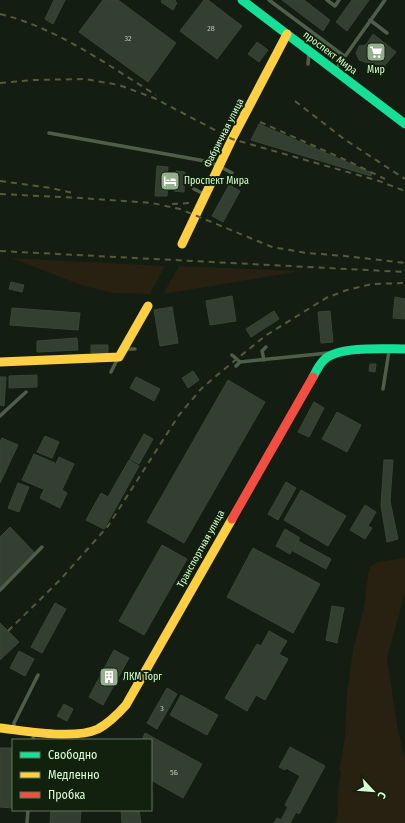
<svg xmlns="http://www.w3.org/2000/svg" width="405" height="823" viewBox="0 0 405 823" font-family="'Fira Sans Condensed',sans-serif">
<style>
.green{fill:#282011}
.building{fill:#333f30;stroke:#384734}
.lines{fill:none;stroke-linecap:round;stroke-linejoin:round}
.lane{stroke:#4e5e48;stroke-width:3.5}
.fast{stroke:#16e098;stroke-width:9}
.slow{stroke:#ffcf43;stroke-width:9}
.jam{stroke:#f24e42;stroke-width:9}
.rail{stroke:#565a3b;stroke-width:2;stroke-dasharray:6 5;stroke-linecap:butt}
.labels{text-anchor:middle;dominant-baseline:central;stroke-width:4;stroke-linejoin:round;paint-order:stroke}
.number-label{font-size:8px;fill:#b0cea8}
.street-label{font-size:10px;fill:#dafdd0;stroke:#11210e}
.poi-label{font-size:10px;fill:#dafdd0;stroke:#11210e;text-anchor:start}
</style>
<rect width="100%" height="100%" fill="#141d12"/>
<!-- green -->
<path class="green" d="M11,258L165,266L150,294L113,293L84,286Z
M179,266L301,271L163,294Z
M405,558V592L387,658L398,731L405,759V823H335L338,814L337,797L341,771H339L345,737L347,693L353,650L364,607L368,574L371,566L378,562Z"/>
<!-- building -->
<path class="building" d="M54,0H65L53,24L45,19Z
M103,0H118L176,43L148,82L79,32Z
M162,0H176L175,1L177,3L173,10L161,2Z
M204,0H208L242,26L217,59L180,31Z
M282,0H304L330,20L323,31Z
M352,0H369L347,31L336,22Z
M373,34L396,52L380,71L368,63L359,60L356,53L359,46L366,45Z
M257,42L268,50L259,62L248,54Z
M259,124L372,173L371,176L251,140Z
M157,166L168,167L167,177L176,178V171L185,172L184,192L174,191V184L168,183L167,196H155Z
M229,185L240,191L223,222L212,216Z
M11,282L24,285L22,292L9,289Z
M232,296L236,321L210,325L206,301Z
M395,297L405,299V319L393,318Z
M172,307L178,343L160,346L154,310Z
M12,308L80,313L78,330L10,325Z
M274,311L279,319L251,337L246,329Z
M330,311L333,342L321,343L318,312Z
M77,338L78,350L37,352V341Z
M91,345H108V353H91Z
M370,364H376L375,372L369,371Z
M193,371L199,380L188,388L182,378Z
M37,375V387L9,388V376Z
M0,377H6L4,406L0,405Z
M136,377L160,389L154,401L130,388Z
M228,380L265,402L184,543L147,522Z
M314,402L324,408L309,437L298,432Z
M337,412L361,425L347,452L322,439Z
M144,434L153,439L139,464L130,459Z
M45,436L59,442L52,458L37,452Z
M2,438L18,445L0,483V442Z
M34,454L55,463L43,489L22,480Z
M59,457L74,464L62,490L67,493L60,508L40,498Z
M129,460L139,466L104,529L86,520L101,493L108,497Z
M384,460H393L390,501L398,539L387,542L381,505Z
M286,482L296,488L278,520L268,514Z
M18,483L29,487L19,512L8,508Z
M301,490L346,516L328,546L284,520Z
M365,505L376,512L368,526L372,528L365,539L350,530Z
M10,527L34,552L0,587V537Z
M285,529L300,538L290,554L276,546Z
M298,541L331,559L326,569L293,551Z
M162,545L187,559L144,635L119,621Z
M253,548L320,584L293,633L227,597Z
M55,603L66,609L42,653L31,647Z
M332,606L344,608L337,643L326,640Z
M0,623L19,642L0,660Z
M269,631L287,641L279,654L288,659L265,700L256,695L247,711L225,698L257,644L261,646Z
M114,650L129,658L103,705L89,697Z
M19,651L34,659L25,676L10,668Z
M167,688L177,694L157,729L147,723Z
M181,695L218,715L207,735L170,715Z
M64,704L73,709L67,721L57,716Z
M145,733L202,764L183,798L151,780V740H142Z
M290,747L325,766L299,814L296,812L290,823H274L277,818L281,820L288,807L285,805L300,776L286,768L285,770L279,767Z
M0,748H13V808L0,807Z
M51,810H81L80,823H50Z
M121,810H139L141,823H122Z"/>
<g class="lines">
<!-- lane -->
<path class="lane" d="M269,0L344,56
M327,0L335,6L339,0
M370,20L387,33
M308,64L309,53
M336,69L385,0
M237,111L244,114
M49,133L205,161L219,166L232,173
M194,189L204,194
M126,349H135
M232,355L240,362
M264,360L262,351L266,347
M236,366L240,362L328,353
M111,372L118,358
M383,389L389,351
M0,416L26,392
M0,590L42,547
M14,729V723L38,675
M33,740L34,732
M27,823L28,810"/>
<!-- fast -->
<path class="fast" d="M242,0L405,124
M313,377C316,371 320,363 325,359C340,346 385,349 405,349"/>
<!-- slow -->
<path class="slow" d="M182,244L232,139L287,34
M0,362L119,357L148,306
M0,728C27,731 74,740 98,729C109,723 118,714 126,705L232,519"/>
<!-- jam -->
<path class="jam" d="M232,519L313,377"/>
<!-- rail -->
<path class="rail" d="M0,14C57,28 106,64 156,95
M0,83L34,80L85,79L119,85L154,98L232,139L379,181L405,191
M295,101L344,139L405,179
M260,122L348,161L385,179
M0,181L51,188L73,193
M0,194L81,198L152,203L180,209L272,247L307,253L345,256L405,263
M172,204L190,203
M0,251L405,272
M8,631L60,580L108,526L179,415L201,389L216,376L265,336L326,298L347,290L372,284L405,283"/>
</g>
<!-- icons -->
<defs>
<symbol id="supermarket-square" viewBox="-11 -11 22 22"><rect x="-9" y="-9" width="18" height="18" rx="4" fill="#95af8e" stroke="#11210e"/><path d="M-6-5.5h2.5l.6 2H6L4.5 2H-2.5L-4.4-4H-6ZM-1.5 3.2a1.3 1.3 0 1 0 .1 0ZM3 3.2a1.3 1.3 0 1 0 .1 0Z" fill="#fff"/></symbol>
<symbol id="hotel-square" viewBox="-11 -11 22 22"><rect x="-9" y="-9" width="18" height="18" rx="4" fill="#95af8e" stroke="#11210e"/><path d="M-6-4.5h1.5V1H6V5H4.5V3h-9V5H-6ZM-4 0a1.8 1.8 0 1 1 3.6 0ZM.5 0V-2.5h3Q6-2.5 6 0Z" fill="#fff"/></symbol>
<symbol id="building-square" viewBox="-11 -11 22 22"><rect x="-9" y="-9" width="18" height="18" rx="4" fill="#95af8e" stroke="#11210e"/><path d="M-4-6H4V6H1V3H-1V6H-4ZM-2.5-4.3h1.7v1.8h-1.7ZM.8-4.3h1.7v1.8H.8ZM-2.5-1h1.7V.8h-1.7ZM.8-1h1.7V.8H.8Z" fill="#fff"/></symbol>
</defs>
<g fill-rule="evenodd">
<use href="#supermarket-square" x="365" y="41" width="22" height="22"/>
<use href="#hotel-square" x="159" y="170" width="22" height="22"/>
<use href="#building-square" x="98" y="666" width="22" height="22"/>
</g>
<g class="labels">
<!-- number labels -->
<g class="number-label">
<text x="211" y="28">28</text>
<text x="128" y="38">32</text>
<text x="162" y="708">3</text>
<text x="174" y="772">5Б</text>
</g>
<!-- street labels -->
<g class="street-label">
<text transform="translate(330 53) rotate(37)">проспект Мира</text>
<text transform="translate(224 133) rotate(-63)">Фабричная улица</text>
<text transform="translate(201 549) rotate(-61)">Транспортная улица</text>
</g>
<!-- poi labels -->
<g class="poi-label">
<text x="376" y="70" text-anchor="middle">Мир</text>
<text x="184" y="181">Проспект Мира</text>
<text x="123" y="677">ЛКМ Торг</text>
</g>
</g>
<!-- legend -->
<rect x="12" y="739" width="140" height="72" fill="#11210e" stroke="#61795c"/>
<rect x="20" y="752" width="20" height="6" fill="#16e098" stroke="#61795c"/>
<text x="48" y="759" font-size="12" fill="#dafdd0">Свободно</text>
<rect x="20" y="772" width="20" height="6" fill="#ffcf43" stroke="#61795c"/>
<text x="48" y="779" font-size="12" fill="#dafdd0">Медленно</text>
<rect x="20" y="792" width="20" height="6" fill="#f24e42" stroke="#61795c"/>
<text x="48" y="799" font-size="12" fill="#dafdd0">Пробка</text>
<!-- north arrow -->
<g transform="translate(373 791) rotate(116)" stroke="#11210e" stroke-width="3" paint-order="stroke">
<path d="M0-3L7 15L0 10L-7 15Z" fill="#dafdd0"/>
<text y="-6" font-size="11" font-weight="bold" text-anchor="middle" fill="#dafdd0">С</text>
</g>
</svg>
